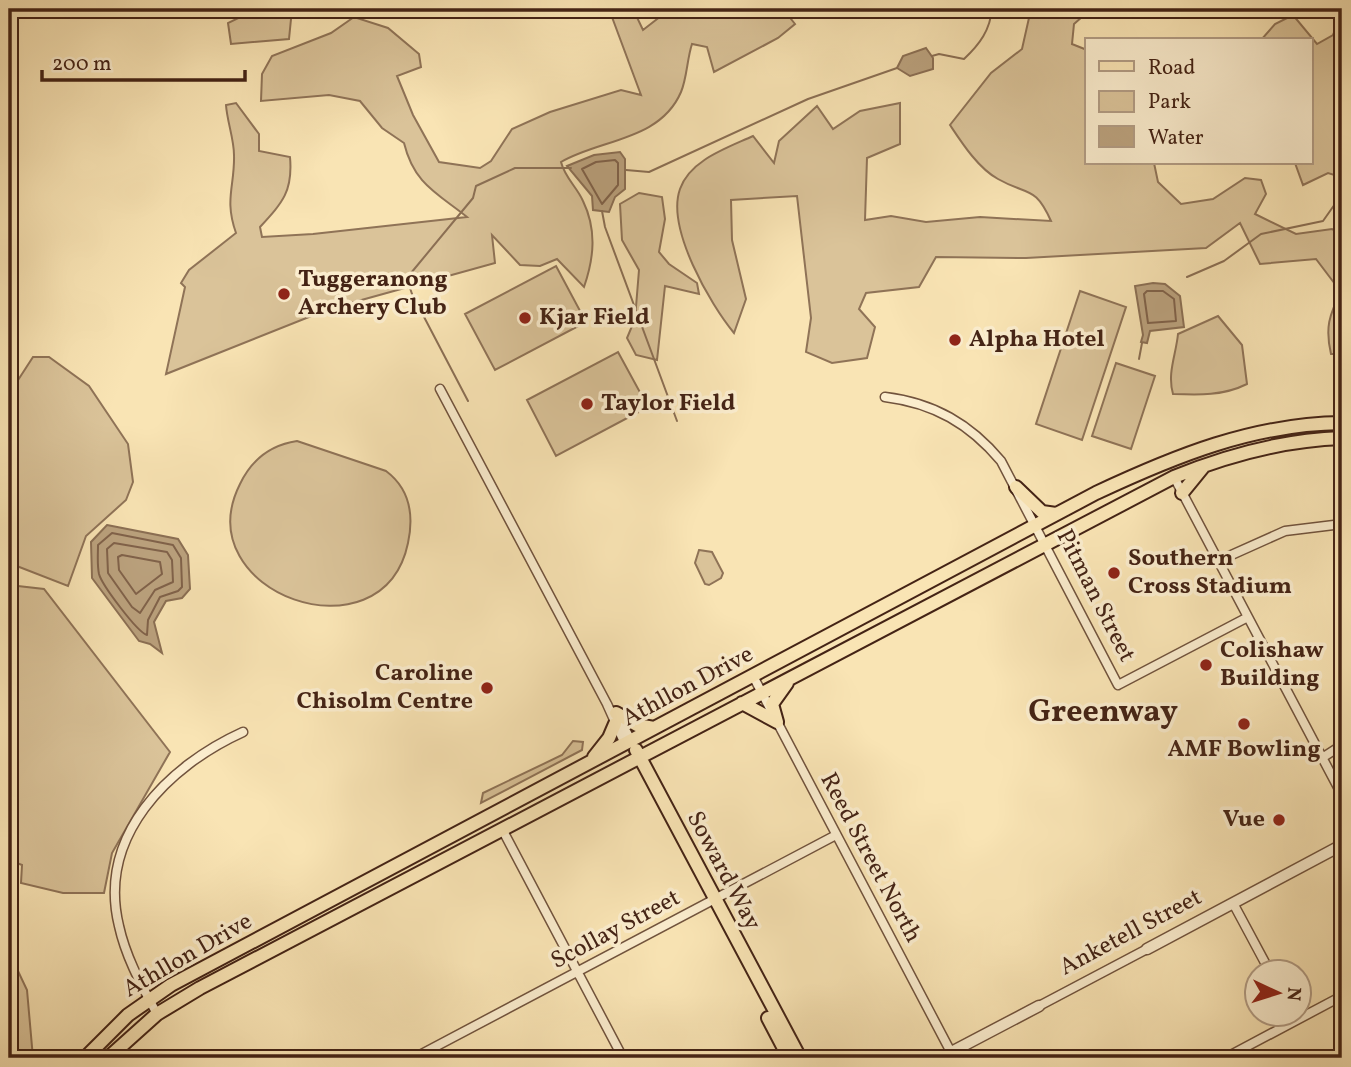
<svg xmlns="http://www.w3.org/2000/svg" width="1351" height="1067" viewBox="0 0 1351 1067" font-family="Vollkorn,serif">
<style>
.green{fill:#dac399;stroke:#8f7357;stroke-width:2}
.water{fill:#bba27e;stroke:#8b6f54;stroke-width:2}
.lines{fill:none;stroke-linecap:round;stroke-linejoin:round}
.shore{stroke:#80624a;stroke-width:2}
.stream{stroke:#8b6f54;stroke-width:2}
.minor-casing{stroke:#71533d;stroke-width:11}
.tertiary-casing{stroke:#71533d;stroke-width:13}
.primary-casing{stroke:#442315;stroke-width:16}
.minor{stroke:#fbedce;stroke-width:8}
.tertiary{stroke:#fbedce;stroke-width:10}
.primary{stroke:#f9e4b4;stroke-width:12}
.poi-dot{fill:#8f2418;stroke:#fbedce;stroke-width:2.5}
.labels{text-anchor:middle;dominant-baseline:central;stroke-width:7;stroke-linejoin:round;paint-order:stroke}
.poi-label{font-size:24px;font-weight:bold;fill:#442315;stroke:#fbedce;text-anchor:start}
.street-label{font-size:24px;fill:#442315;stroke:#fbedce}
.district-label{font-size:32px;font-weight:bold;fill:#442315;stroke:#fbedce}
</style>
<rect width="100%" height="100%" fill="#f9e4b4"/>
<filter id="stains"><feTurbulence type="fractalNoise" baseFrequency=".00286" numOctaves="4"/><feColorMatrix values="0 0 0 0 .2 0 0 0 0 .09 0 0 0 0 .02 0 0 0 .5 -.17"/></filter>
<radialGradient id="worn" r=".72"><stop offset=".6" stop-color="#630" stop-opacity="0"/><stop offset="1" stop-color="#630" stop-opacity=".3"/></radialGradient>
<!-- green -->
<path class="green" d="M257,9H292L289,39L231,44L228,23Z
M609,9H633L643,30L670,9H783L795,24L778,38L714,72L707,47L692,44C687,59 687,78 681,92C660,141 600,139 561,162C565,178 577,187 583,201C597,230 594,258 584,287L557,259L540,266L520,265L492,235L495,263L329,309L166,374L185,287L181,283L189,270L236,233C224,199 235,186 234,155C234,139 227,121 226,105L236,103L259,134V151L290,157C293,191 283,202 260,227L262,237L313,234L467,217C437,193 414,184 404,143L382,128L360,101L329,95L261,101L262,74L272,56L331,33L354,17L388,28L419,54L421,67L397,76L413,115L439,162L480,168L491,161L512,129L550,112L621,90L641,95Z
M1031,9H1091L1074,24L1072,44L1087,50V163H1154L1158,182L1181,204L1213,199L1245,178L1261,180L1266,194L1255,214L1296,234L1332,229L1342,234V354H1331C1325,328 1329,315 1341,292L1316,259L1260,264L1240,223L1206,248L1026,258L936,257L919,287L866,293L859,309L875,327L867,358L832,363L806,352L811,318L797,196L731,200L732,240L746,299L734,333C710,304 666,228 680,189C690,160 727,148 753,136L774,163L779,141L817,106L833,129L860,111L900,103V144L867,158L865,220L891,216L926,222L980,217L1051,221C1035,185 1028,196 998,179C978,168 962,143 950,125L991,73L1022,49Z
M1342,13V184L1338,176L1328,173L1303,185L1295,163H1311V40H1261L1275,24L1293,15L1317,44L1333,35Z
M639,193L662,197L665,219L659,252L669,264L697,283L699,294L665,286L657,360L636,355L627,338L635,319L639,270L622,240L620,204Z
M556,266L586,322L495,370L465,314Z
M1080,291L1126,307L1082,440L1036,424Z
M1218,316L1242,345L1247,384C1223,396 1199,395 1173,394C1167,373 1176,355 1178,334Z
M618,352L648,407L556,456L527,400Z
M33,357H49L89,386L128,444L133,482L126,500L86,536L68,586L9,563V394Z
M1116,363L1155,376L1131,449L1092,436Z
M297,441L386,471C410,489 414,515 408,543C383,663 185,593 240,484C252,459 270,445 297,441Z
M699,550L712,552L723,573L721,578L709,585L705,584L695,563Z
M9,585L44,589L170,752L112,853L104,893H63L21,883L22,865L9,860Z
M573,741L583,742L582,750L481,803L483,793L562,755Z
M9,952L27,990L33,1058H9Z"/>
<!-- water -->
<path class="water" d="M926,48L933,58V69L910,76L897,68L903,56Z
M620,152L625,159V189L615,197L609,212L593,210L592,196L567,166L594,155Z
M1153,283L1165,284L1180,296L1184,327L1150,331L1147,343L1141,342L1143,335L1135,286Z
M107,525L178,539L188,555L190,589L182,598L166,601L154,622L162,653L150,644L139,641L92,578L91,542Z"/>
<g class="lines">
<!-- shore -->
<path class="shore" d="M615,160L618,163V185L602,204L582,169L596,162Z
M1147,291H1163L1174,299L1176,321L1148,323L1144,294Z
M112,533L173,545L181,558L182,587L178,591L160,597L148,620L147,635C137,632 102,585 99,574C97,565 98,554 98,545Z
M114,543L167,552L172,560L173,582L155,590L140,613L132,607L108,573L107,549Z
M122,555L160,562L162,574L136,594L119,570L118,557Z"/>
<!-- stream -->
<path class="stream" d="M932,56L939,54L964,59C980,44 990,30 992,9
M626,170L649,172L808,99L897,68
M602,211L605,227L677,421
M1187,277L1224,261L1261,234L1323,221L1342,194
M1139,359L1142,343
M468,401L412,294L408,282L411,273L473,198L476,186L515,168H571"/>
<defs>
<path id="minor" d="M9,13L11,9
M440,389L607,704L625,744
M885,397C934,403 970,424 1001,461L1118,685L1248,617
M1174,477L1342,795
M1218,561L1285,531L1342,524
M753,676L954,1058
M616,714L631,740
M1322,758L1342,745
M502,829L623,1058
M1233,903L1270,972
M9,973V996
M1039,1006L1147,949
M157,1014C142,986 126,958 119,926C97,836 168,766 243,732
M414,1058L836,835
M1225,1058L1342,996"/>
<path id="tertiary" d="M1147,949L1342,845
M940,1058L1039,1006"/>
<path id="primary" d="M1016,487L1042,512L1056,514
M1182,493L1204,466
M742,703L777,722
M616,713L637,725L654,728
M777,722L772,704L787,683
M636,750L800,1058
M594,757L609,738L615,724
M768,1018L789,1058
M85,1058L128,1015L171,985L1096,493C1175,456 1253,424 1342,423
M108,1058L157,1014L200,988L1174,477C1228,455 1283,440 1342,438"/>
</defs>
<!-- minor casing -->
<use href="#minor" class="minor-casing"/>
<!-- tertiary casing -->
<use href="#tertiary" class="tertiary-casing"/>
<!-- primary casing -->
<use href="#primary" class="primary-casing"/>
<!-- minor -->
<use href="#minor" class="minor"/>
<!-- tertiary -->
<use href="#tertiary" class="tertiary"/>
<!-- primary -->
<use href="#primary" class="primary"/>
</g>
<!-- markers -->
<g class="poi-dot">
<circle cx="284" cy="294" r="7"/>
<circle cx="525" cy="318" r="7"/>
<circle cx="955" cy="340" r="7"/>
<circle cx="587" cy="404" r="7"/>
<circle cx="1114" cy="573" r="7"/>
<circle cx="1206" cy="665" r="7"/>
<circle cx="487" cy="688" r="7"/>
<circle cx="1244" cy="724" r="7"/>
<circle cx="1279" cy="820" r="7"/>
</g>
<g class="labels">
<!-- poi labels -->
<g class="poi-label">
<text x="298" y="280">Tuggeranong<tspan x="298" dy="28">Archery Club</tspan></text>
<text x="539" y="318">Kjar Field</text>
<text x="969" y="340">Alpha Hotel</text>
<text x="601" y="404">Taylor Field</text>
<text x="1128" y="559">Southern<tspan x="1128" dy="28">Cross Stadium</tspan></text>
<text x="1220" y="651">Colishaw<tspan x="1220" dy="28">Building</tspan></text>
<text x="473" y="674" text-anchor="end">Caroline<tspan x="473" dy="28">Chisolm Centre</tspan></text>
<text x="1244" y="750" text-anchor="middle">AMF Bowling</text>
<text x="1265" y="820" text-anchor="end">Vue</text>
</g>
<!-- street labels -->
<g class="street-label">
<text transform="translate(1095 596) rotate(63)">Pitman Street</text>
<text transform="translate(688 687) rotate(-28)">Athllon Drive</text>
<text transform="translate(870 858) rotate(62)">Reed Street North</text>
<text transform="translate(723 871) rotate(62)">Soward Way</text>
<text transform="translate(616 930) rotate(-28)">Scollay Street</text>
<text transform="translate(1131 933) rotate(-28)">Anketell Street</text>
<text transform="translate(188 956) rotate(-30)">Athllon Drive</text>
</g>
<!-- district labels -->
<g class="district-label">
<text x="1103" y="713">Greenway</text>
</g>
</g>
<!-- margin -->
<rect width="1351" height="1067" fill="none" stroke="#f9e4b4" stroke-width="35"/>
<rect x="10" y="10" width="1330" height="1046" fill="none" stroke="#442315" stroke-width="3.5"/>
<rect x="18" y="18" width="1316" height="1032" fill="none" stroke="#442315" stroke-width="2"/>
<!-- legend -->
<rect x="1085" y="38" width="228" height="126" fill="#fbedce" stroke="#b29c84" stroke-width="2"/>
<rect x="1099" y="61" width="35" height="10" fill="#f9e4b4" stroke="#b29c84" stroke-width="2"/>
<text x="1148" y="74" font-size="21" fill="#442315">Road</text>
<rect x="1099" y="91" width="35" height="21" fill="#dac399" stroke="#b29c84" stroke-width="2"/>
<text x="1148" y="108" font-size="21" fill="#442315">Park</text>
<rect x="1099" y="126" width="35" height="21" fill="#bba27e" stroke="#b29c84" stroke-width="2"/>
<text x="1148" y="144" font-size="21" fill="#442315">Water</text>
<!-- north arrow -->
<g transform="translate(1278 993) rotate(94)"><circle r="33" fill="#fbedce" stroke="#b29c84" stroke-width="2"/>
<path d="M0-5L12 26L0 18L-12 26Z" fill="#8f2418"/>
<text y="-10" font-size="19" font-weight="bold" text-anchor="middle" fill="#442315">N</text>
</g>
<!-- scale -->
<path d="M42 70v10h203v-10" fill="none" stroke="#442315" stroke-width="3.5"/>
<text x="52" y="70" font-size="21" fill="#442315" stroke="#fbedce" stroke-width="5" paint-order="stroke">200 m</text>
<rect width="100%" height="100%" filter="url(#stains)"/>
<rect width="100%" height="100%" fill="url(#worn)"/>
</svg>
